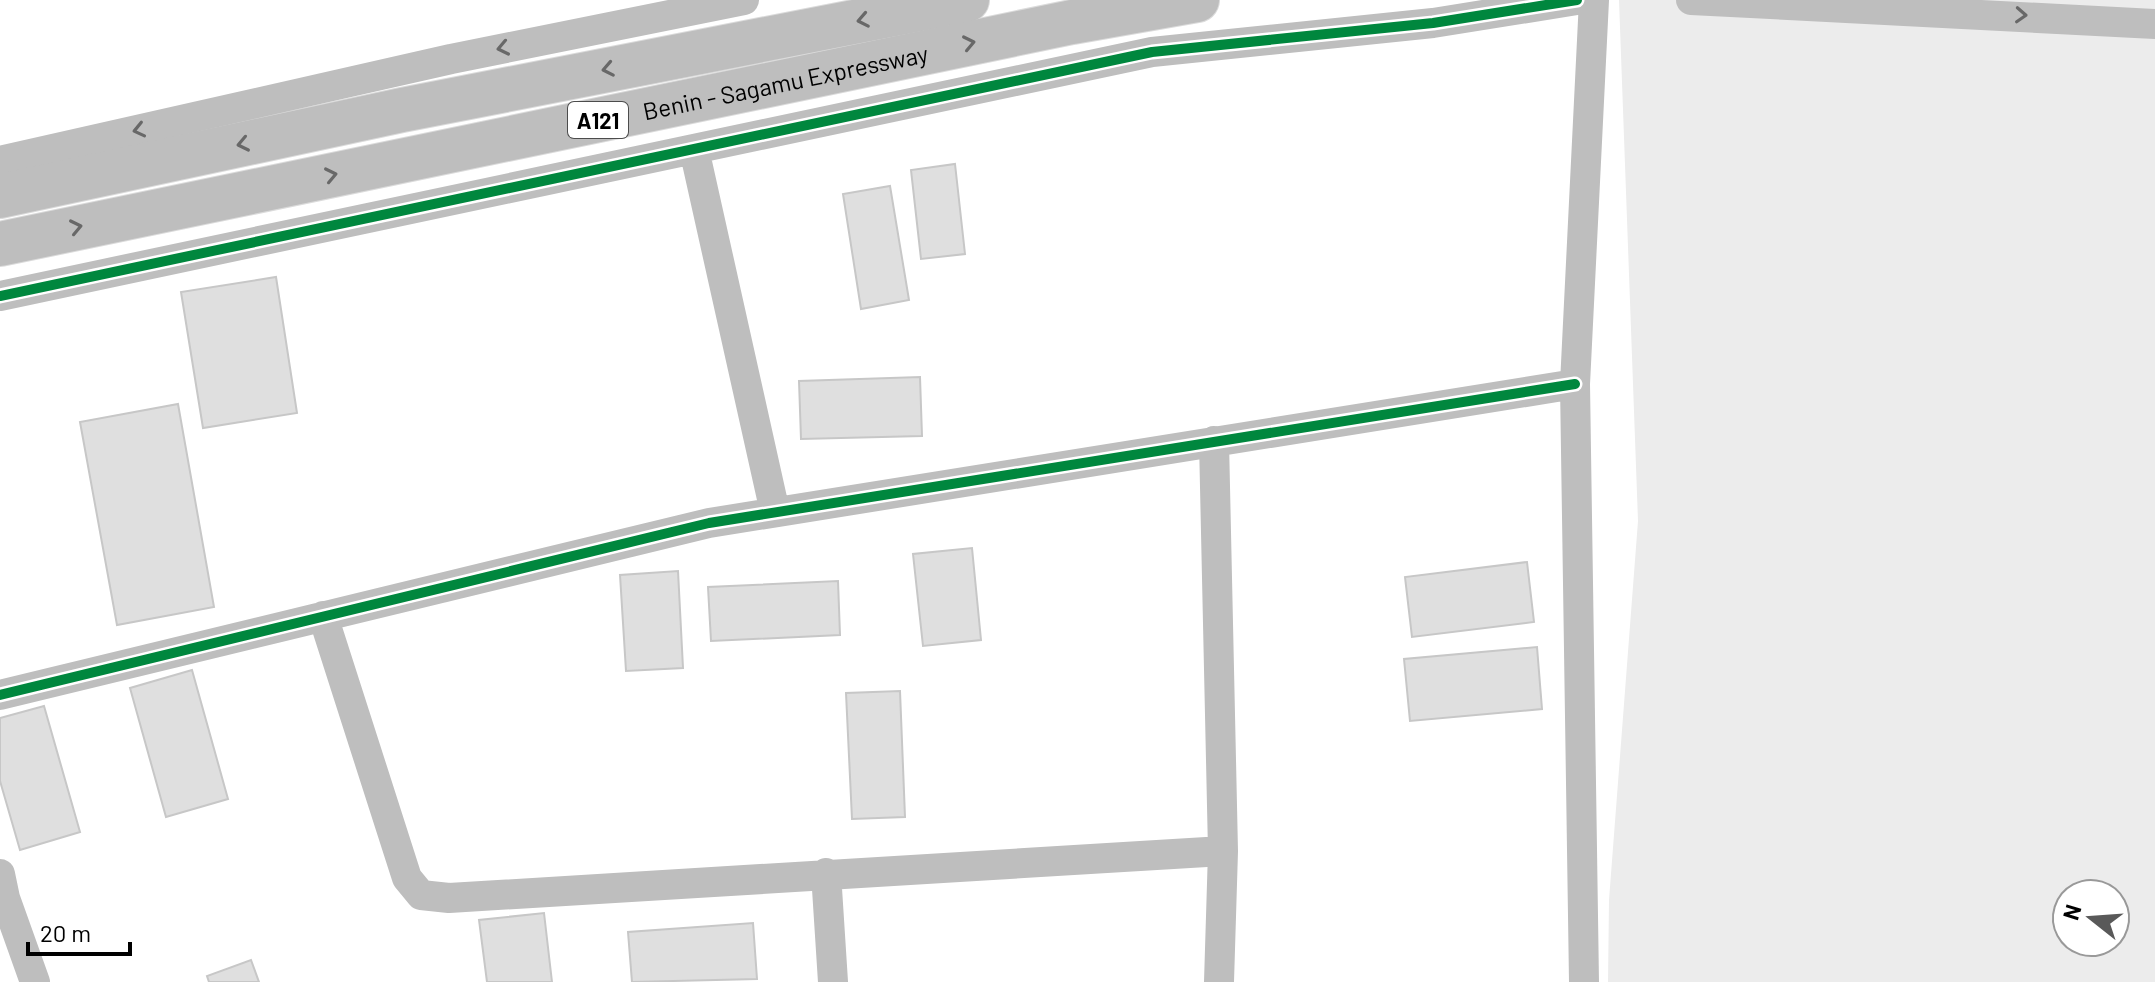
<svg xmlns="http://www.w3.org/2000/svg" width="2155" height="982" viewBox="0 0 2155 982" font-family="Barlow,sans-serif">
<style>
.green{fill:#ececec;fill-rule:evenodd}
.building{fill:#dfdfdf;stroke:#c7c7c7;stroke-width:2}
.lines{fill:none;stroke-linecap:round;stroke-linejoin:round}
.highway-casing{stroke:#dbdbdb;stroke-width:46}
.street{stroke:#bebebe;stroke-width:30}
.highway{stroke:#bebebe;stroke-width:44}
.cycleway-casing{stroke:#fff;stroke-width:15}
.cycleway{stroke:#00873e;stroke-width:10}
.oneway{stroke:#686868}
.labels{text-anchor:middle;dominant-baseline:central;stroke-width:8;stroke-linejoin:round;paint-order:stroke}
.shield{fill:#fff;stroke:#4c4c4c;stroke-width:2}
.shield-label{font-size:22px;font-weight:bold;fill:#000}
.street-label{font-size:24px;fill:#000;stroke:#fff}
</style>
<rect width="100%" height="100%" fill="#fff"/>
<!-- green -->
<path class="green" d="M1619,0H2155V982H1608L1609,900L1638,521ZM2067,894H2115V942H2067Z"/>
<!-- building -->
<path class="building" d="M955,164L965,254L921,259L911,170Z
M890,186L909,300L861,309L843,194Z
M276,277L297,413L203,428L181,292Z
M920,377L922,436L801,439L799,381Z
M178,404L214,607L117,625L80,422Z
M972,548L981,640L923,646L913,554Z
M1527,562L1534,622L1412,637L1405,577Z
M678,571L683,668L626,671L620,575Z
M838,581L840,635L711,641L708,587Z
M1537,647L1542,709L1410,721L1404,659Z
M192,670L228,799L166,817L130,688Z
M900,691L905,817L852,819L846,693Z
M44,706L80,832L20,850L0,781V718Z
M544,913L552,982H487L479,920Z
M753,923L757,979L632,982L628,932Z
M251,960L259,982H209L207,976Z"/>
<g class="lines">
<defs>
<g id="highway">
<path d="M0,196L402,110L967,0"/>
<path id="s1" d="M0,244L1072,22L1197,0"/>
</g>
</defs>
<!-- highway casing -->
<use href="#highway" class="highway-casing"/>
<!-- street -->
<path class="street" d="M1691,0L2155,24
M694,149L775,512
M0,161L451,59L744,0
M0,296L1152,52L1433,23L1577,0
M1214,441L1223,851L1219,982
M323,616L407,878L421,895L449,898L1223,851
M0,695L709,523L1575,384
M826,873L833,982
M0,874L5,898L35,982
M1584,982L1575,384L1594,0"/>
<!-- highway -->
<use href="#highway" class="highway"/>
<defs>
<path id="cycleway" d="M0,296L1152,52L1433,23L1577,0
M0,695L709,523L1575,384"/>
</defs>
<!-- cycleway casing -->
<use href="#cycleway" class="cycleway-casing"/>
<!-- cycleway -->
<use href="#cycleway" class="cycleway"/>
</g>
<!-- one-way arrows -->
<defs><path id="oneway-chevron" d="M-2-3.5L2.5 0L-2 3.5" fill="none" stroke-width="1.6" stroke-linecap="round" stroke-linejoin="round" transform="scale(2)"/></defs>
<g class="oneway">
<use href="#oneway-chevron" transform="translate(2021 15) rotate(3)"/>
<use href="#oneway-chevron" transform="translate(863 20) rotate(169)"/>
<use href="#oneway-chevron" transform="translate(969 43) rotate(-12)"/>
<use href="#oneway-chevron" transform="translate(503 48) rotate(168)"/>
<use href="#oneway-chevron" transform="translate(608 69) rotate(169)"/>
<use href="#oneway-chevron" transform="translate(139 130) rotate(167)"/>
<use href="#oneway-chevron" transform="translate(243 144) rotate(168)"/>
<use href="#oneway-chevron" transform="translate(331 175) rotate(-12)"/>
<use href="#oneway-chevron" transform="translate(76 227) rotate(-12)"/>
</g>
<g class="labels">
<!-- shield labels -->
<rect class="shield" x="568" y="102" width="60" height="36" rx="6"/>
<g class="shield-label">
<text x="598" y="120">A121</text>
</g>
<!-- street labels -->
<g class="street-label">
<text stroke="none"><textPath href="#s1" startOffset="802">Benin - Sagamu Expressway</textPath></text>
</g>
</g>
<!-- north arrow -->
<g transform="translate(2091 918) rotate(287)"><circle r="38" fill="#ffffff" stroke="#999999" stroke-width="2"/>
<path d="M0-6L14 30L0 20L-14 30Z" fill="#595959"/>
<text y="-12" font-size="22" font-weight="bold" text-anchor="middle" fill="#000000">N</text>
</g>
<!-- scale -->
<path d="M28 942v12h102v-12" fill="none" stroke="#000000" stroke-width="4"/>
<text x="40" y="942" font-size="24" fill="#000000" stroke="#ffffff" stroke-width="6" paint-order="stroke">20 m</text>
</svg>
